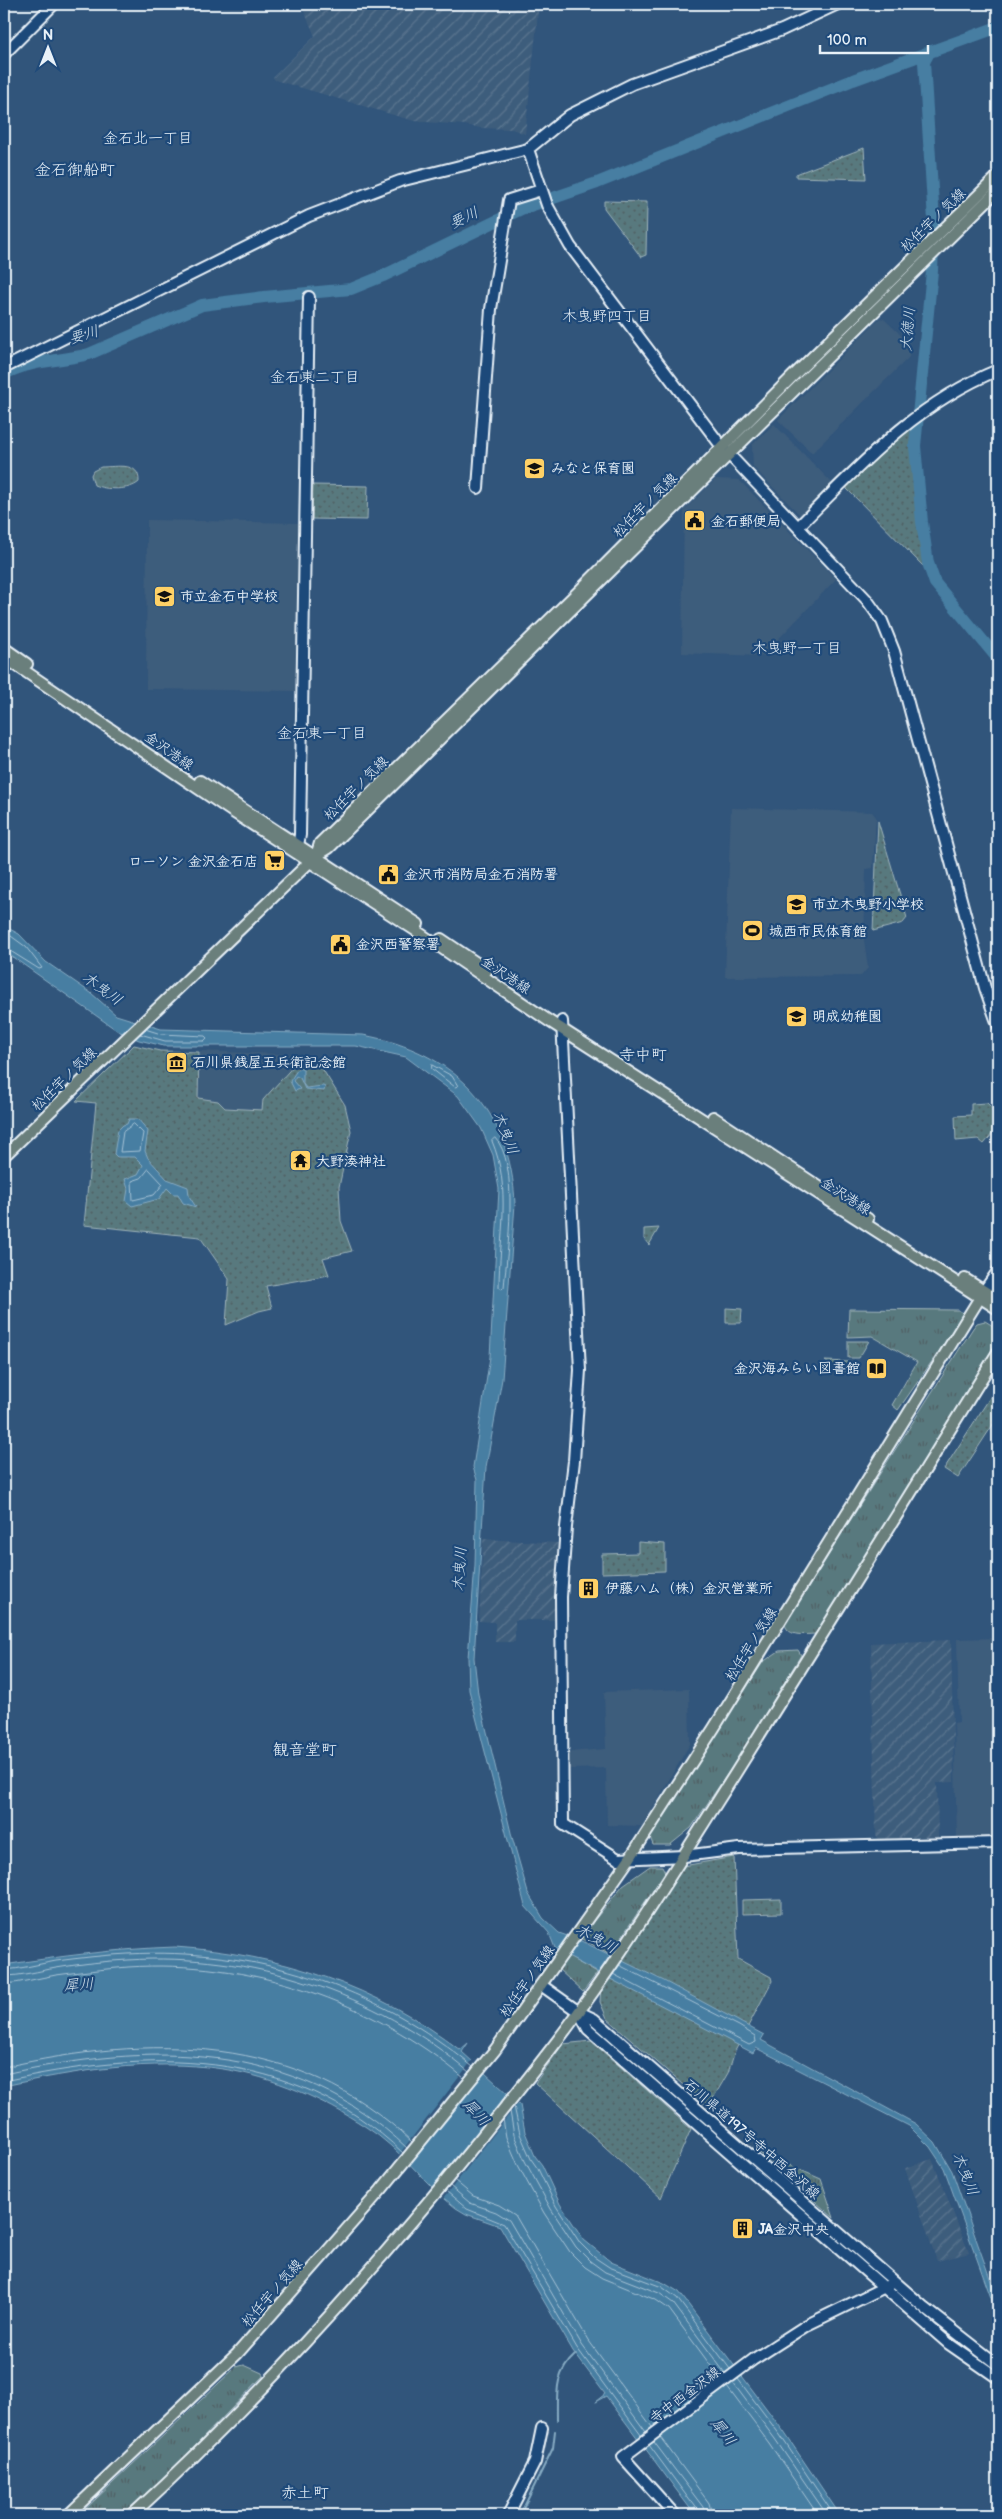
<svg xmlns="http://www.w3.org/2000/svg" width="1002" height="2519" viewBox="0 0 1002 2519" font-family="'Balsamiq Sans','Klee One',sans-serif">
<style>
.built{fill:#3e5d7c}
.industrial{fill:url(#industrial-furrows)}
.grass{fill:url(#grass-tufts);stroke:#a0b5bb}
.park{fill:url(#park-dots);stroke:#a0b5bb}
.water{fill:#467ea2;stroke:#87acc4}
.pier{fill:#31557b}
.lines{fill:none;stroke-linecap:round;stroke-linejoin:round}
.shore{stroke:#a7c3d6;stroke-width:1}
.stream{stroke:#87acc4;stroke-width:2}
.river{stroke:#467ea2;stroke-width:12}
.secondary-casing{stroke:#e8f1f8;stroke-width:14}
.primary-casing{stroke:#e8f1f8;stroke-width:14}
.secondary{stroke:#1f4a7a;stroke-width:10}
.primary{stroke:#6b7f7c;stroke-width:10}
.labels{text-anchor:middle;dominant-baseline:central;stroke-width:4.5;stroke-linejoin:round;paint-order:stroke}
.street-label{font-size:14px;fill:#e8f1f8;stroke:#1f4a7a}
.poi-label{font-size:14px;font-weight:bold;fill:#e8f1f8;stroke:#1f4a7a;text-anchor:start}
.neighbourhood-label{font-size:15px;fill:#e8f1f8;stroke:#1f4a7a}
.water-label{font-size:15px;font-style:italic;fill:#d0e0eb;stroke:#1f4a7a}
.quarter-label{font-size:16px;fill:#e8f1f8;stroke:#1f4a7a}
</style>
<defs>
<pattern id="industrial-furrows" width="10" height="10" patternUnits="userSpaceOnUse" patternTransform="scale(1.25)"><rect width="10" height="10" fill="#3e5d7c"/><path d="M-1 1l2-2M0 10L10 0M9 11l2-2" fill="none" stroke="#5a758f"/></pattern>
<pattern id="grass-tufts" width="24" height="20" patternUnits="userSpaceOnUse" patternTransform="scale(1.25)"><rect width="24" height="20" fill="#59797e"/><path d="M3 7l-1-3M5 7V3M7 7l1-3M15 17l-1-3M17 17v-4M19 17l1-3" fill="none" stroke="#506064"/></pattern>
<pattern id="park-dots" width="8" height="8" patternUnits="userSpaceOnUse" patternTransform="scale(1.25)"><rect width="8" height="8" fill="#59797e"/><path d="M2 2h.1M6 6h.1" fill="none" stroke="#506064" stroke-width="1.8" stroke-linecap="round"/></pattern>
</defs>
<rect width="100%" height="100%" fill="#31557b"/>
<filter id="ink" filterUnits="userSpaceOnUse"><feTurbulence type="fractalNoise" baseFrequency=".02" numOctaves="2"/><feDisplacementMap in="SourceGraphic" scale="10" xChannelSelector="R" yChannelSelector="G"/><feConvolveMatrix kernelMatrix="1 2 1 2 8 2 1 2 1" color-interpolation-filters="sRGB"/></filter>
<g filter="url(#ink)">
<!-- built -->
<path class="built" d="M880,318L884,319L909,343V357L812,453L778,420Z
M774,424L832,483L804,514H799L753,467L752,445Z
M716,479L739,480L836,579L762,656L682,653L684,510Z
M147,520L300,523L297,691L146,689Z
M731,808L872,812L876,817L873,868L866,869L864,940L868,968L861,976L725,977Z
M200,1051L303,1055V1062H297L263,1111L225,1108L218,1101L198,1098Z
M998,1166V1202L990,1175Z
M998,1638V1837L957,1838L954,1723L959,1722L957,1639Z
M689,1689L690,1744L642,1826L607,1825L606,1768L569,1769L568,1752L606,1749L604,1692Z"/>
<!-- industrial -->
<path class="industrial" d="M301,4H539L525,134L512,129L481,128L465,125L414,121L275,80L273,77L315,36Z
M483,1539L558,1543L554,1620H515V1642H495V1622L479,1621Z
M951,1640L954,1782L937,1783L938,1837L879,1839L876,1835L871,1643Z
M932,2159L969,2253L937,2261L905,2168Z"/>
<!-- grass -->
<path class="grass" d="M849,1309L958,1310L965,1314L898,1410L892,1405L917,1362L872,1336L848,1337Z
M985,1321L998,1329V1340L817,1634C806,1634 788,1638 785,1624L788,1621L787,1617L794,1610C853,1515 913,1422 973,1328L977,1323Z
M848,1341H869L859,1358H848Z
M825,1361L850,1362L845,1372L841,1373Z
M798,1650L801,1655L740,1755L691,1828L670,1845H653L650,1837L763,1662L779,1651Z
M650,1866H662L665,1872L610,1954L580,1938L623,1885Z
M567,1956L597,1973L583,1992L558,1969Z
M759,2152L821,2179L834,2218Z
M244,2365L262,2373L263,2376L164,2478L123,2515H79L236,2367Z"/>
<!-- park -->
<path class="park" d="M864,148L866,179L796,177V174Z
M604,201L647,202L646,255L641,257L604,208Z
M913,424L911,446L924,567L847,489V484Z
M101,467C116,467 140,461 139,482C129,491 106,490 94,485L91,475L93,471Z
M313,485L368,486L367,520L312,519Z
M878,821L907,918L903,923L873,931Z
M134,1045L160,1051L199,1052L198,1098L218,1101L225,1108L262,1110L263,1100L297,1062H318L345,1105L351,1131L339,1187L341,1221L352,1251L323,1258L329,1275L266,1286L272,1308L259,1311L226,1325L229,1279L200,1237L84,1225L96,1103L76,1101Z
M987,1103L998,1114V1127L984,1144L978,1139L956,1141L955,1116L971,1115V1104Z
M659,1228L649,1245L644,1239V1229Z
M726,1308L742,1309L741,1323H726Z
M998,1385V1417L958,1478L944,1469Z
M638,1542L665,1544V1571L602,1573V1554L638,1553Z
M734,1857L738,1959L771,1977L772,1981L735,2051L728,2073L708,2107L607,2018L600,2002L601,1985L683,1866Z
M781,1899V1913L742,1914V1900Z
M591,2041L691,2129L661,2198L535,2083L563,2044Z"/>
<!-- water -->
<path class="water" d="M4,926L19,934L46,962L91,993L116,1015L161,1029L363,1035C455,1052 511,1109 515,1204L502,1379L486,1467L474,1658L478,1694L512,1837L528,1893L543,1918L559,1933L579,1940L664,1981L764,2035L761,2040L916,2124L935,2142L952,2171L998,2301V2317L944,2168L930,2147L909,2126L756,2048L753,2053L568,1957L555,1948L549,1933L525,1906L469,1690L468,1658L475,1565L477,1480L473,1467L490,1357L499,1189L493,1155L481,1128L458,1096L406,1057L356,1046H164L139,1040L118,1031L4,951Z
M299,1067L303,1069V1084L306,1088L323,1086L325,1087L324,1091L305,1089L300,1078L296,1076L293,1081L300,1089L295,1091L290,1081Z
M129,1119H138L148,1131L145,1151L148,1158L167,1179L188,1187L189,1196L196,1207L183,1203L178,1194H173L167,1188L159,1199L132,1206L126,1201L128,1189L125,1179L138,1174L143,1165L135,1157H117L114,1154L118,1130L123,1125L127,1124Z
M175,1947C279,1954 378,1986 460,2050L468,2043L462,2052L520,2105L525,2132L535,2156L542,2165L560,2204L584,2240L611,2262L664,2283L679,2292L784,2432L840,2515H695L606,2396L595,2402L605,2394L573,2351L500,2226L466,2214L456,2208C424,2184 400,2148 366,2127C323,2099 274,2077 223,2069C151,2058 74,2071 4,2086V1965C61,1956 117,1949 175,1947Z"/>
<!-- pier -->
<path class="pier" d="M474,2058L488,2070L468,2091L408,2167L397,2157Z
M510,2091L520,2101L443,2199L433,2190Z"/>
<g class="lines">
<!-- shore -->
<path class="shore" d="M4,931L26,947L42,968L39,969L4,947
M140,1034L165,1041H204L207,1038L205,1036L161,1034L145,1029
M432,1065L452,1076L458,1086L455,1087L432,1069Z
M134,1124L143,1133L140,1151L120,1152L123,1132Z
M495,1138C520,1162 507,1254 504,1287L502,1289L499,1287C499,1238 512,1188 492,1141Z
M149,1169L163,1184L154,1195L133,1200L132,1181L141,1178Z
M4,1970C21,1969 39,1964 56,1961C80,1958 104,1955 128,1954C253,1947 377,1986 473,2067
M613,1974L749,2045L756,2042L755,2036L739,2026L619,1965
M4,1976C21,1976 39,1971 56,1968C80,1964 104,1961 128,1960C251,1952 375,1992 469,2072
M4,1984C21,1983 39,1978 56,1975C79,1972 104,1969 128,1967C249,1959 371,2000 464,2078
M4,2067C150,2035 297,2032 412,2142
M4,2074C149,2043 293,2039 407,2148
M4,2081C147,2050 290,2045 403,2153
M514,2106L520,2134L531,2159L538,2169L556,2206L580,2243L594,2257L609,2267L662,2287L677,2298L730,2369
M510,2111L514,2135L525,2161L551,2209L576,2247L590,2261L605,2272L659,2293L673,2303L725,2373
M503,2119L506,2137L518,2165L544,2213L570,2252L585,2267L602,2278L656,2300L669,2309L719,2377
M454,2180L473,2196L499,2205L515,2215L589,2341L652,2427
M450,2186L470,2203L496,2212L509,2220L582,2345L646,2432
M446,2191L467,2209L504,2224L577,2348L641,2435
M738,2379L780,2435L834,2515
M733,2383L775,2439L827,2515
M727,2387L769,2443L818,2515
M660,2437L709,2503L712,2515
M654,2442L703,2507L705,2515
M649,2445L697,2510L698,2515"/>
<!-- stream -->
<path class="stream" d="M557,2420C557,2392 554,2374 576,2354
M520,2515L553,2448L555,2431"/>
<!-- river -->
<path class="river" d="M930,51L924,62L934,221L932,271L915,446L922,522L928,563L935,583L998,659
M4,374C33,359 59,362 89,354L202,305L264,297L351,289L383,276L521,209L597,183L853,80L998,27"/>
<defs>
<path id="secondary" d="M4,54L54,4
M528,149L547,205L570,246L722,447L867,600L882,621L894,651L985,988L998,1025
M4,368L309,216L400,181L528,149L570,115L632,84L782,30L838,4
M478,488L491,309L509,200L541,190
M798,527C860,465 915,404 998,370
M294,850L298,845L300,835L309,297
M562,1021L580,1370L574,1461L566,1527L561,1597L563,1824L618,1859L684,1856L739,1849L998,1843
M984,1291L998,1271
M541,1985L579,2012L594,2019L926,2309L998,2365
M579,2012L588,2029L949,2344L998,2378
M508,2515L535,2462L542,2428
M675,2515L623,2457L754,2359L807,2325L889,2285"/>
<path id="primary" d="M4,648L27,664
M4,657L233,812L415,930L549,1021L998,1309
M200,781L418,924
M316,856L320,843L579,591L792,377L998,176
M441,939L487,970
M713,1117L868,1219
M4,1156L316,856L329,848L998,190
M965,1279L998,1300
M68,2515L237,2354L381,2190L495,2050L630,1858L714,1728L984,1291
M132,2515C258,2400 372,2273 479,2140C512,2098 547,2056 578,2013C634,1936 684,1854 735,1774C823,1634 911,1493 998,1352"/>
</defs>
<!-- secondary casing -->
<use href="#secondary" class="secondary-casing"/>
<!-- primary casing -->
<use href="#primary" class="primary-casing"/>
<!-- secondary -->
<use href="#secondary" class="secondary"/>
<!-- primary -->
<use href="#primary" class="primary"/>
</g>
</g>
<!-- icons -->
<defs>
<symbol id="school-square" viewBox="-11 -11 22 22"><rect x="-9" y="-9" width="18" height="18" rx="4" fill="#ffd166" stroke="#1f4a7a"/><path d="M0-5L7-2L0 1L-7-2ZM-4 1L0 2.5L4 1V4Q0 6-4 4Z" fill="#111"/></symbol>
<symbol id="civic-square" viewBox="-11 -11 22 22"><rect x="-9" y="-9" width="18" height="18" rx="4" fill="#ffd166" stroke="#1f4a7a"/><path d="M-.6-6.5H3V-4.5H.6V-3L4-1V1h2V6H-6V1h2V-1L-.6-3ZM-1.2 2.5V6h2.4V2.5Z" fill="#111"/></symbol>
<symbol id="supermarket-square" viewBox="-11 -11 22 22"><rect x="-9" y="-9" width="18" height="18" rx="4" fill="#ffd166" stroke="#1f4a7a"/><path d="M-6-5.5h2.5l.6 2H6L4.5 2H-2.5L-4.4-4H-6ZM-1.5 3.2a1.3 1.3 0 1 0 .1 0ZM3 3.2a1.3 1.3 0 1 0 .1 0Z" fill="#111"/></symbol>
<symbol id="stadium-square" viewBox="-11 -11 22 22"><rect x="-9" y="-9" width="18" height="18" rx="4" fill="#ffd166" stroke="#1f4a7a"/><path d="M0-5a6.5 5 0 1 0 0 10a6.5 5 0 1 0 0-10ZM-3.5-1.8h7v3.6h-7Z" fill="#111"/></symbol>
<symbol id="museum-square" viewBox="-11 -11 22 22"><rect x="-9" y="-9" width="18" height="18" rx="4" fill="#ffd166" stroke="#1f4a7a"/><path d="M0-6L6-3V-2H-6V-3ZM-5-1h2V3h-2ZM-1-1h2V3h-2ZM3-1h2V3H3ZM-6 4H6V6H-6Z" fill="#111"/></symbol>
<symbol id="temple-square" viewBox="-11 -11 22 22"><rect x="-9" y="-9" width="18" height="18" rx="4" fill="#ffd166" stroke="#1f4a7a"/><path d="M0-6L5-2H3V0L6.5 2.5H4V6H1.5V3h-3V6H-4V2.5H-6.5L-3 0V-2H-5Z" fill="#111"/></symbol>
<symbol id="library-square" viewBox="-11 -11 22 22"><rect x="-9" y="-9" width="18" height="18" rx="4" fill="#ffd166" stroke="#1f4a7a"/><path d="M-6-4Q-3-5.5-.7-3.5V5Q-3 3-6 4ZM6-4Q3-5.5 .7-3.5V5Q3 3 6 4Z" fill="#111"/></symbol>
<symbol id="building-square" viewBox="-11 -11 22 22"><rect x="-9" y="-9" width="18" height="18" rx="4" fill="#ffd166" stroke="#1f4a7a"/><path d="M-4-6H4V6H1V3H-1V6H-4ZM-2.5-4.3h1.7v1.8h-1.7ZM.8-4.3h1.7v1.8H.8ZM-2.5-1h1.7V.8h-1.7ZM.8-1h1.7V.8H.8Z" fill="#111"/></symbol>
</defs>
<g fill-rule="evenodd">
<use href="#school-square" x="522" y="456" width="25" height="25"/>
<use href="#civic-square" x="682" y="508" width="25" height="25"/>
<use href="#school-square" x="152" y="584" width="25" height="25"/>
<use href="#supermarket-square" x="262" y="848" width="25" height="25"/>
<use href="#civic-square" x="376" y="862" width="25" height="25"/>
<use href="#school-square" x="784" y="892" width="25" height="25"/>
<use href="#stadium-square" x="740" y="918" width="25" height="25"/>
<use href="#civic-square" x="328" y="932" width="25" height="25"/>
<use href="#school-square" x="784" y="1004" width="25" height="25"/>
<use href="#museum-square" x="164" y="1050" width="25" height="25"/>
<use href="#temple-square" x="288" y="1148" width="25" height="25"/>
<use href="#library-square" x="864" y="1356" width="25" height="25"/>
<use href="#building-square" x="576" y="1576" width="25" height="25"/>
<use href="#building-square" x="730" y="2216" width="25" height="25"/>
</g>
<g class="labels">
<!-- street labels -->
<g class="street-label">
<text transform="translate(933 220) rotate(-44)">松任宇ノ気線</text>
<text transform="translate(645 505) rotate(-45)">松任宇ノ気線</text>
<text transform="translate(169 751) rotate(35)">金沢港線</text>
<text transform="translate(356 788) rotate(-45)">松任宇ノ気線</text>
<text transform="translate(506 975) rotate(34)">金沢港線</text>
<text transform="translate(64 1079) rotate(-44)">松任宇ノ気線</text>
<text transform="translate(846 1196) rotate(33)">金沢港線</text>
<text transform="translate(751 1644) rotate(-58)">松任宇ノ気線</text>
<text transform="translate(527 1981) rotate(-55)">松任宇ノ気線</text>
<text transform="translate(752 2139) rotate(41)">石川県道197号寺中西金沢線</text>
<text transform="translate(272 2293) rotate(-49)">松任宇ノ気線</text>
<text transform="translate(685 2395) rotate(-37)">寺中西金沢線</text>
</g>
<!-- poi labels -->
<g class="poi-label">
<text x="551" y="468">みなと保育園</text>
<text x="711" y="521">金石郵便局</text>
<text x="180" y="596">市立金石中学校</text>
<text x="258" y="861" text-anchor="end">ローソン 金沢金石店</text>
<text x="404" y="874">金沢市消防局金石消防署</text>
<text x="812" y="904">市立木曳野小学校</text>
<text x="769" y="931">城西市民体育館</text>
<text x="356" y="944">金沢西警察署</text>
<text x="812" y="1016">明成幼稚園</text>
<text x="192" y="1062">石川県銭屋五兵衛記念館</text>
<text x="316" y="1161">大野湊神社</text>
<text x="860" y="1368" text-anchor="end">金沢海みらい図書館</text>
<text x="605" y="1588">伊藤ハム（株）金沢営業所</text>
<text x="758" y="2229">JA金沢中央</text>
</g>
<!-- neighbourhood labels -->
<g class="neighbourhood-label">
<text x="148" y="138">金石北一丁目</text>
<text x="607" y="316">木曳野四丁目</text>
<text x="315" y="377">金石東二丁目</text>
<text x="797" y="648">木曳野一丁目</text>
<text x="322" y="733">金石東一丁目</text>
</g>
<!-- water labels -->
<g class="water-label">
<text transform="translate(464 218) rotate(-25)">要川</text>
<text transform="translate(908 329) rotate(-85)">大徳川</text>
<text transform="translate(84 335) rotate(-16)">要川</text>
<text transform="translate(102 989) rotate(36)">木曳川</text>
<text transform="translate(505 1133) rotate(68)">木曳川</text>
<text transform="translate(460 1569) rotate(-87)">木曳川</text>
<text transform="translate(596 1939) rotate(29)">木曳川</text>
<text transform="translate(79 1985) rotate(-4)">犀川</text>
<text transform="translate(476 2113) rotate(47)">犀川</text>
<text transform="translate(965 2174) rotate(68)">木曳川</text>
<text transform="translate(723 2432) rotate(52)">犀川</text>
</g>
<!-- quarter labels -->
<g class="quarter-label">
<text x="75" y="170">金石御船町</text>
<text x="643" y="1055">寺中町</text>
<text x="305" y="1750">観音堂町</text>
<text x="305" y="2493">赤土町</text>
</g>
</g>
<!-- margin -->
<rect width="1002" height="2519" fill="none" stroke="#1f4a7a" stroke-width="20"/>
<rect x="10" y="10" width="982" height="2499" fill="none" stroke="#e8f1f8" stroke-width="2" filter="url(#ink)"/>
<!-- north arrow -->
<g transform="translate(48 48)" stroke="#1f4a7a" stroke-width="4" paint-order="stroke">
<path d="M0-4L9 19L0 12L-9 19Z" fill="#e8f1f8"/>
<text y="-8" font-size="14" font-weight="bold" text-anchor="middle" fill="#e8f1f8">N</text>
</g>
<!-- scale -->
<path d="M820 45v8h108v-8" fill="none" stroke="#e8f1f8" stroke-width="2.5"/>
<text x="827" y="45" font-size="15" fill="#e8f1f8" stroke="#1f4a7a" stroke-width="4" paint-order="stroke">100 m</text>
</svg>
